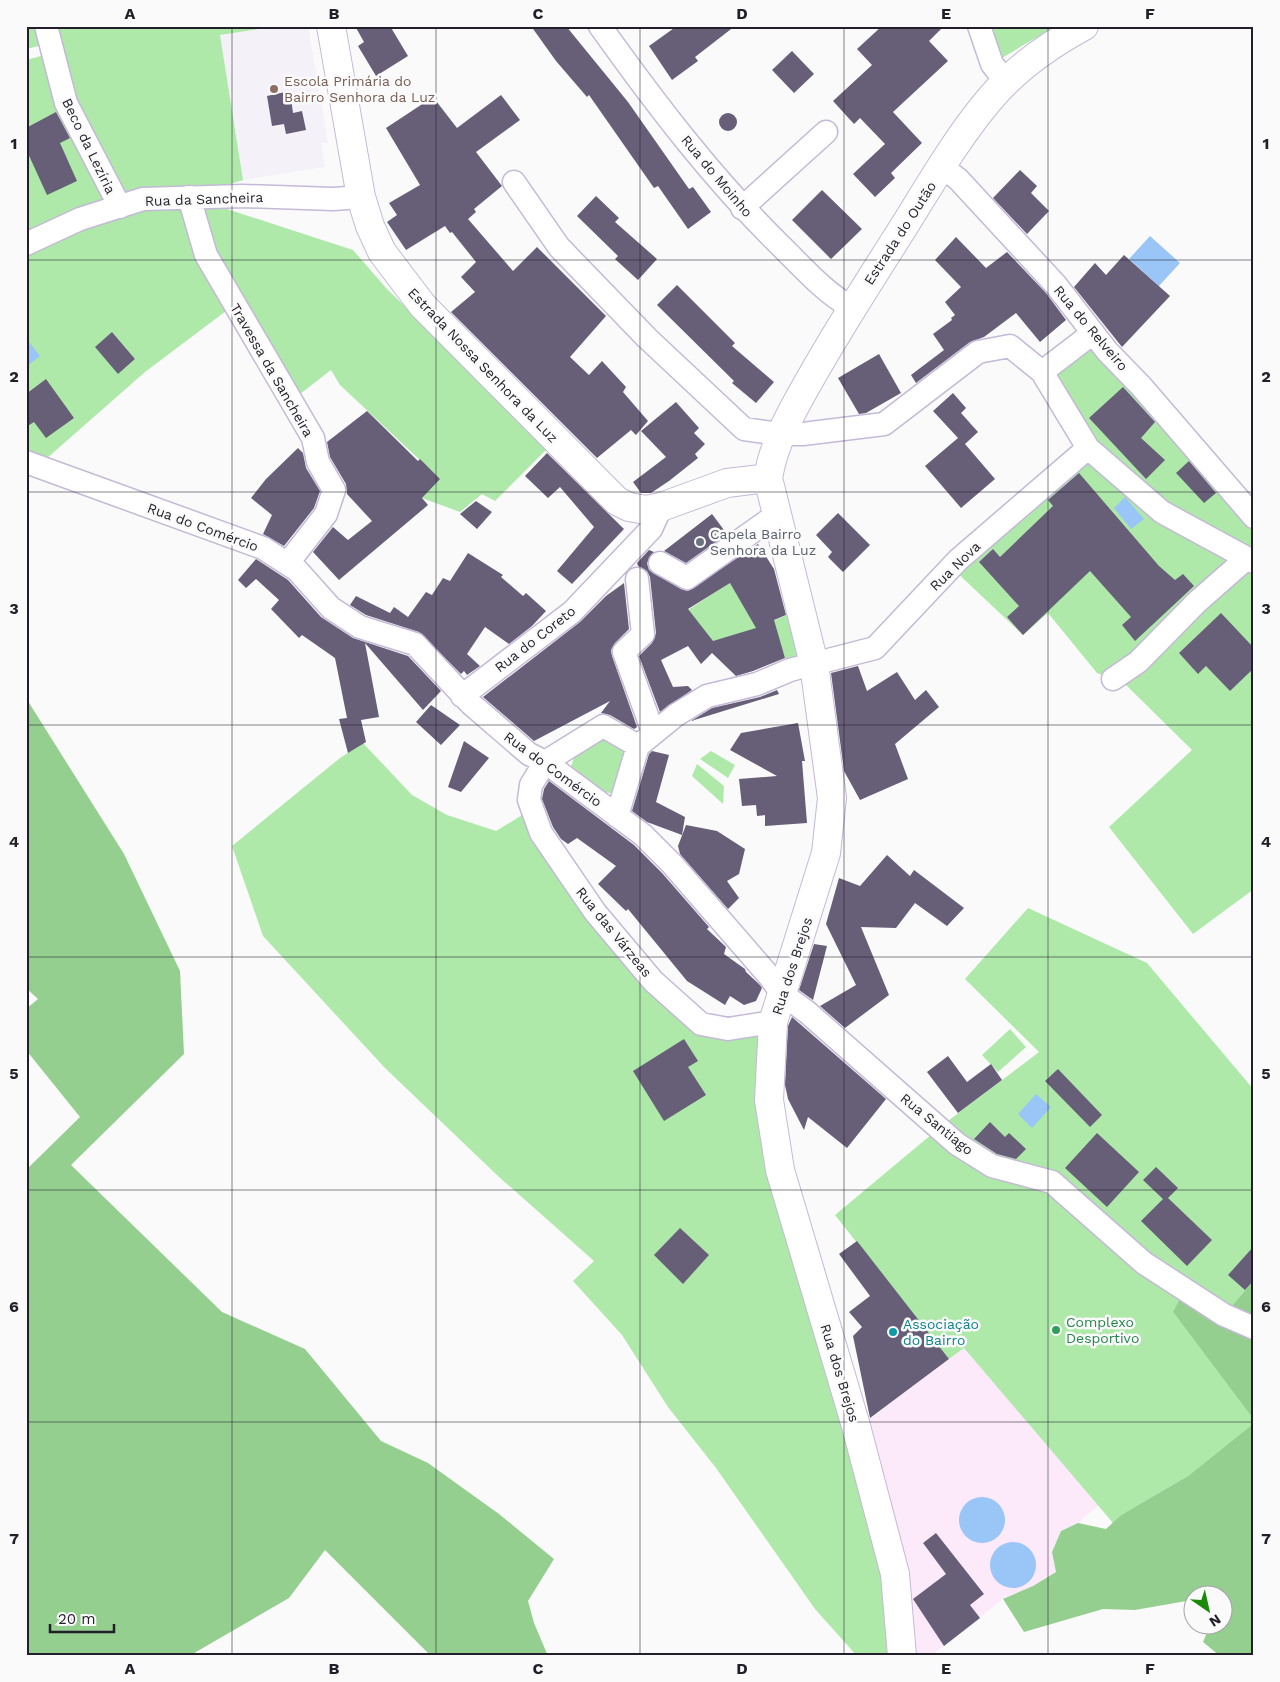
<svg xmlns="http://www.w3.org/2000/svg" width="1280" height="1682" viewBox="0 0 1280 1682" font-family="'Work Sans',sans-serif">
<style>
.industrial{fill:#fceafb}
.built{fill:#f4f1f9}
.green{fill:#aee9aa;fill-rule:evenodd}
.forest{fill:#94cf90}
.water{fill:#9ac5f7}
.building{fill:#675e78;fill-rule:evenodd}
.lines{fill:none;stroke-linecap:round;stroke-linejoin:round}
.street-casing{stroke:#c4b9d7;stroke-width:25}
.secondary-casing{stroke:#c4b9d7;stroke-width:30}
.street{stroke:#fff;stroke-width:22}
.secondary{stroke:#fff;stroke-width:28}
.grid{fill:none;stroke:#231f2a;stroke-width:1;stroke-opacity:0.55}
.education-dot{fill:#8d6e63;stroke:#fafafa;stroke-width:2}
.worship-dot{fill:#6b7280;stroke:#fafafa;stroke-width:2}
.leisure-dot{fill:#2e9e5b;stroke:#fafafa;stroke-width:2}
.culture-dot{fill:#0f9aa8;stroke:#fafafa;stroke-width:2}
.labels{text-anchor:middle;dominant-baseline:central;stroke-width:5;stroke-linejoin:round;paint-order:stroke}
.education-label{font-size:14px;fill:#785e54;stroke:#fafafa;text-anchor:start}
.street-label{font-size:14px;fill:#231f2a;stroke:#fafafa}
.worship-label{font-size:14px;fill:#5b616d;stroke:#fafafa;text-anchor:start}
.leisure-label{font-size:14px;fill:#27864d;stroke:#fafafa;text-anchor:start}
.culture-label{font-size:14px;fill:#0d838f;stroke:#fafafa;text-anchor:start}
.neatline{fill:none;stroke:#231f2a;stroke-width:2}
.grid-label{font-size:16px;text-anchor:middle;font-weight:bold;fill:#231f2a}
</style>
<rect width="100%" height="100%" fill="#fafafa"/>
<!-- industrial -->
<path class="industrial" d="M964,1348L1099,1505L1078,1523L1061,1531L1052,1552L1056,1572L1033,1586L1003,1599L931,1656H916L908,1575L870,1419Z"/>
<!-- built -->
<path class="built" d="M278,26H308L328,143H321L325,167L243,180L220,35Z"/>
<!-- green -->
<path class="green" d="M26,26H278L220,35L243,180L190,197L353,250L387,289L549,447L495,501L482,494L460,512L422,498L439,478L340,385L331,370L291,401L234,305L145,372L38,466L26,462V60L41,56L39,46L26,49ZM112,332L135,359L118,374Z
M979,26H1056L995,62Z
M1093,333L1254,517V889L1193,934L1109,827L1192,750L1126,685L1097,673L1048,613L1023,635L951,567L1088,449L1042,372Z
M743,574L756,628L792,613L810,653L786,661L780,642L703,645L688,610Z
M602,736L629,755L615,794L605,792L571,766L575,756Z
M363,743L412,795L447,815L496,831L532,809L541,833L701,1024L758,1035L888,1574L896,1656H857L815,1609L716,1468L668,1407L622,1335L573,1281L594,1261L498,1176L385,1068L263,936L232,846L340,758Z
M711,751L735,765L728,778L700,759Z
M697,764L724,786L723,804L692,776Z
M1028,908L1147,963L1254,1090V1280L1224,1315L1173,1312L1254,1420V1423L1188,1476L1121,1515L1113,1523L964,1348L949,1359L835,1215L944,1124L1039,1052L965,979Z
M1010,1029L1026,1047L998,1072L982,1055Z"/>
<!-- forest -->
<path class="forest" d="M26,698L124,854L180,971L184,1054L71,1165L222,1312L305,1349L381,1441L428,1463L499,1514L554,1559L528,1601L534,1623L548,1656H431L325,1550L289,1598L189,1656H26V1170L80,1117L26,1050V1009L38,999L26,988Z
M1254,1280V1420L1173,1312L1185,1289L1224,1315Z
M1254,1423V1656H1220L1203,1642L1210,1625L1222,1624V1594H1192V1600L1135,1610L1103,1609L1024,1632L1003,1599L1033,1586L1056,1572L1052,1552L1061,1531L1078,1523L1106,1529L1121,1515L1188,1476Z"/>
<!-- water -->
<path class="water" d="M1150,236L1180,263L1159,286L1129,259Z
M26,338L40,356L26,367Z
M1125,497L1144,519L1131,529L1114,508Z
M1036,1094L1051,1107L1032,1128L1018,1114Z
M959 1520a23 23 0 1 1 46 0a23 23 0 1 1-46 0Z
M990 1565a23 23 0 1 1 46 0a23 23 0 1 1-46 0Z"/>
<!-- building -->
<path class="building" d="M355,26H390L408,56L376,76L358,46L364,42Z
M531,26H566L628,102L689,189L693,187L711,212L688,229L658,186L654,188L589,95L587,97L556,61Z
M677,26H735L695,57L698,61L672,80L649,46Z
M882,26H944L929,41L948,61L893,112L922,143L891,173L895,178L875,197L853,174L885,144L860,118L854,124L833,101L872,65L857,49Z
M792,51L814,74L794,93L772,70Z
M290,91L293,113L302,111L306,130L286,134L284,124L272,126L267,96Z
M501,95L520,120L476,152L502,186L474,209L476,212L468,219L513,271L537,247L606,316L570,357L589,375L602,361L626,387L623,392L648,421L636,435L631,430L597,458L451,312L475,292L461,277L476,262L452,232L450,233L445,226L406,250L387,222L397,215L389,203L420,185L386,128L433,97L457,128Z
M56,112L70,138L60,143L77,181L47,195L26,149V128Z
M719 122a9 9 0 1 1 18 0a9 9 0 1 1-18 0Z
M1020,170L1037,186L1031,193L1049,211L1027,234L993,198Z
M822,190L862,229L831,259L792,220Z
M596,196L619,218L615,222L657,259L638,280L615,259L618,256L577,216Z
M956,237L986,268L1007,252L1046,293L1066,320L1040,342L1016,313L984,337L970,342L916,383L911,375L944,350L933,334L952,320L951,318L955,315L945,302L961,287L935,260Z
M1124,255L1170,296L1122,347L1074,287L1095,263L1106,275Z
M677,285L735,343L732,346L774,382L756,403L732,383L734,381L657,305Z
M112,332L135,359L118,374L95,347Z
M879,354L901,393L866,413L859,414L838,378Z
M46,379L74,418L46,438L34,422L26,427V394Z
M1123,387L1155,422L1141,438L1165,460L1146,479L1089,418Z
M953,393L966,408L961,413L978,432L965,444L995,479L961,508L925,466L958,438L933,411Z
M676,402L699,428L694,433L705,444L695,454L698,458L669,481L651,493H641L633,482L666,457L641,431Z
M367,411L418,461L420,459L440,479L422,498L428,505L339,580L313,552L333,527L348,540L372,521L347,494L346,484L330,457L327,442Z
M298,448L303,453L306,468L320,491L314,508L284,546L263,534L272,515L251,498L266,479Z
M547,453L624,529L572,584L557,571L594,527L560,487L548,498L525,476Z
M1189,461L1216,493L1204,503L1176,473Z
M1079,473L1159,566L1175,580L1183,574L1194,586L1135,641L1122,625L1131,617L1090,571L1023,635L1007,617L1019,606L979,562L993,549L1000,557L1053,506L1048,500Z
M476,501L492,512L477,529L460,514Z
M838,513L870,545L843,572L828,557L832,552L816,535Z
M712,514L727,534L686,563L664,551Z
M758,544L774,569L786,615L774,620L785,658L753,671L736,676L712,653L701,664L688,646L661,660L673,687L688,686L692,690L660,712L639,656L652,643L656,633L650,577L647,571L638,566L637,563L649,550L654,552L647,563L649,570L681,589L688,591ZM730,583L756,628L713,641L688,609Z
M468,553L503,575L501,577L523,596L526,593L546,611L532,626L509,644L485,627L467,654L480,666L467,675L464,671L461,674L419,632L366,615L350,605L356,596L390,613L394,607L408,617L426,592L432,595L443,578L450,581Z
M256,559L288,580L321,617L353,638L408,656L441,691L423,710L365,643L379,717L361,720L366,742L348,753L339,719L347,718L335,658L302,635L299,638L271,609L279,600L256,579L246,588L238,580Z
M624,583L629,629L615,643L611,650L612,656L637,727L634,729L610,715L601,713L610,701L534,741L483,697L580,622L606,596Z
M1221,613L1254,648V668L1230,691L1206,666L1198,674L1179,653Z
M858,666L867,691L897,672L915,700L926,690L939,707L895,744L908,779L860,800L844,771L831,673Z
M777,690L779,694L691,721L712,708L760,697Z
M431,705L460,725L441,745L416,722Z
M798,723L805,761H802L807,823L765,826V815L757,816L756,805L742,806L739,779L777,776L730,750L741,733Z
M464,741L489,758L461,792L448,787Z
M652,751L669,755L656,802L685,817L682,835L647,822L632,811L649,754Z
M549,781L634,845L662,873L709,927L707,929L726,947L724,954L745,969L746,972L760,985L762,988L756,1001L744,1005L730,996L725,1005L687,981L628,909L626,911L598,884L616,866L577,838L568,844L561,839L553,827L542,799L544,789Z
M686,825L717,831L745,849L739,874L727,881L739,898L728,909L680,854L678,846Z
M887,855L910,876L914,870L964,908L947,926L915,903L896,928L861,927L889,995L845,1028L820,1006L856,985L826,924L839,878L860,886Z
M814,944L827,946L813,1000L799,990Z
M792,1017L886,1099L847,1148L808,1117L804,1130L788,1099L785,1085L788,1026Z
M684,1039L698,1061L688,1067L706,1095L664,1121L633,1071Z
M948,1056L967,1082L991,1064L1002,1080L958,1113L927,1072Z
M1058,1069L1102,1115L1090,1127L1045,1081Z
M990,1122L1005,1137L1009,1133L1026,1149L1016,1159L997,1154L974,1139Z
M1097,1133L1139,1172L1107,1207L1065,1168Z
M1156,1167L1178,1188L1168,1198L1212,1240L1187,1266L1141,1221L1163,1199L1143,1180Z
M680,1228L709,1255L683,1284L654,1255Z
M857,1241L949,1359L870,1418L853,1336L862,1327L849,1312L870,1296L839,1254Z
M1254,1246V1280L1245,1290L1228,1275Z
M936,1533L984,1594L970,1605L980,1618L944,1646L913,1599L946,1574L923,1543Z"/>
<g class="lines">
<defs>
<path id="street" d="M46,26L66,103L120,207
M600,26C657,106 716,183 786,251C807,272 826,293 852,308
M979,26L992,64L1006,82
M942,167L958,179L1056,285L1107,351L1141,386L1254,517
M514,182L559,247L647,338L744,429L780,434H803L884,424L978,352L1010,346L1042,372L1088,448L1162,512L1254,562
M189,197L206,255L313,438L318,462L334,490L326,514L288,563
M742,208L826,132
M26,244L80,219L143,199L243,196L333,199L361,197
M1042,372L1093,333
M26,462L263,548L297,570L331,608L360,627L415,644L471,704L529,754L545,762L643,835L672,864L770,977L782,994L807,1012L957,1144L992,1166L1052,1182L1144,1263L1224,1315L1254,1328
M660,563L687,578L776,515
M637,579L643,634L624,652L653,732
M1113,679L1138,662L1197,602L1247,558
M462,696L572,612L651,529L661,507
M638,746L676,715L707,696L757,684L790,670L875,648L958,560L1088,448
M617,816L638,746L603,726L545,762L531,785L529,800L541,833L595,912L653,981L701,1024L728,1029L773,1022"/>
<path id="secondary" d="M331,26L361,197L370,226L382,252L423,306L617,501L629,507L646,510L661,507L727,483L768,478
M902,1656L895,1574L856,1426L780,1170L769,1100L773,1022L826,853L832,798L814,664L768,478C774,442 791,413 809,381C836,333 866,286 896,239C926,192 953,143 989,100C1014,70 1049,45 1084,26"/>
</defs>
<!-- street casing -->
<use href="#street" class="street-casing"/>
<!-- secondary casing -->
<use href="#secondary" class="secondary-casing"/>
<!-- street -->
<use href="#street" class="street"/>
<!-- secondary -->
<use href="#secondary" class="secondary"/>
</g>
<!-- grid -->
<path class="grid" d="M232,26V1656M436,26V1656M640,26V1656M844,26V1656M1048,26V1656M26,260H1254M26,492H1254M26,725H1254M26,957H1254M26,1190H1254M26,1422H1254"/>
<!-- markers -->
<circle class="education-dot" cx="274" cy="89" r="5"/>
<circle class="worship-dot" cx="700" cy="542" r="5"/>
<circle class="leisure-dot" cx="1056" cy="1330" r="5"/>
<circle class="culture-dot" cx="893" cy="1332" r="5"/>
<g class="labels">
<!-- education labels -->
<g class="education-label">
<text x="284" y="81">Escola Primária do<tspan x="284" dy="16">Bairro Senhora da Luz</tspan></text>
</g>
<!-- street labels -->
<g class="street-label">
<text transform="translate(89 146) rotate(64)">Beco da Lezíria</text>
<text transform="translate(717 176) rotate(50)">Rua do Moinho</text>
<text transform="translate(204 199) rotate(-2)">Rua da Sancheira</text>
<text transform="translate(900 233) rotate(-57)">Estrada do Outão</text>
<text transform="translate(1091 328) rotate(50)">Rua do Relveiro</text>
<text transform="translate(483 365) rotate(46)">Estrada Nossa Senhora da Luz</text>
<text transform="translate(272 370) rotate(60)">Travessa da Sancheira</text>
<text transform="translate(203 527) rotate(20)">Rua do Comércio</text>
<text transform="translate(955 566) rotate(-44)">Rua Nova</text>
<text transform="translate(535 639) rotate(-38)">Rua do Coreto</text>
<text transform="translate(553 769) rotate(36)">Rua do Comércio</text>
<text transform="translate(614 932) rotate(51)">Rua das Várzeas</text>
<text transform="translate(792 966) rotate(-72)">Rua dos Brejos</text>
<text transform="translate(937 1124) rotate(39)">Rua Santiago</text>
<text transform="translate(840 1373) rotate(73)">Rua dos Brejos</text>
</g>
<!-- worship labels -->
<g class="worship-label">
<text x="710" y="534">Capela Bairro<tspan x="710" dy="16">Senhora da Luz</tspan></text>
</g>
<!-- leisure labels -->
<g class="leisure-label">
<text x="1066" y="1322">Complexo<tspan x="1066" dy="16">Desportivo</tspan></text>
</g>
<!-- culture labels -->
<g class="culture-label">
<text x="903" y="1324">Associação<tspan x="903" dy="16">do Bairro</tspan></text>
</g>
</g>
<!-- border -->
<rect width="1280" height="1682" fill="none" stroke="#fafafa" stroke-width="55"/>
<!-- north arrow -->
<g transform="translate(1208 1610) rotate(146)"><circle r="24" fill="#fafafa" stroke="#a4a2a7"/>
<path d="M0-4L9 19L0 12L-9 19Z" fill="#1a8a0a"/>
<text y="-8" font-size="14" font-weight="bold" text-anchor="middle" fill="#231f2a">N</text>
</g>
<!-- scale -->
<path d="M50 1624v8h64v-8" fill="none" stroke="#231f2a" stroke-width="2.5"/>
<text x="58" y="1624" font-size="15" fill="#231f2a" stroke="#fafafa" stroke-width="4" paint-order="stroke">20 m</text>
<rect x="28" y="28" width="1224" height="1626" class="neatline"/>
<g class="grid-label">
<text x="130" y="19">A</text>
<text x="334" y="19">B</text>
<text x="538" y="19">C</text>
<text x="742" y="19">D</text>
<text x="946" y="19">E</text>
<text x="1150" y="19">F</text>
<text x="14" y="149">1</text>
<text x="1266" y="149">1</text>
<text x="14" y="382">2</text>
<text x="1266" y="382">2</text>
<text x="14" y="614">3</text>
<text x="1266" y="614">3</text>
<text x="14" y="847">4</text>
<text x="1266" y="847">4</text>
<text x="14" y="1079">5</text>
<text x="1266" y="1079">5</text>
<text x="14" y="1312">6</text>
<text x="1266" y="1312">6</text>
<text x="14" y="1544">7</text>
<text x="1266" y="1544">7</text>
<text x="130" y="1674">A</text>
<text x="334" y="1674">B</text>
<text x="538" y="1674">C</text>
<text x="742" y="1674">D</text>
<text x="946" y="1674">E</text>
<text x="1150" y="1674">F</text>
</g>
</svg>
